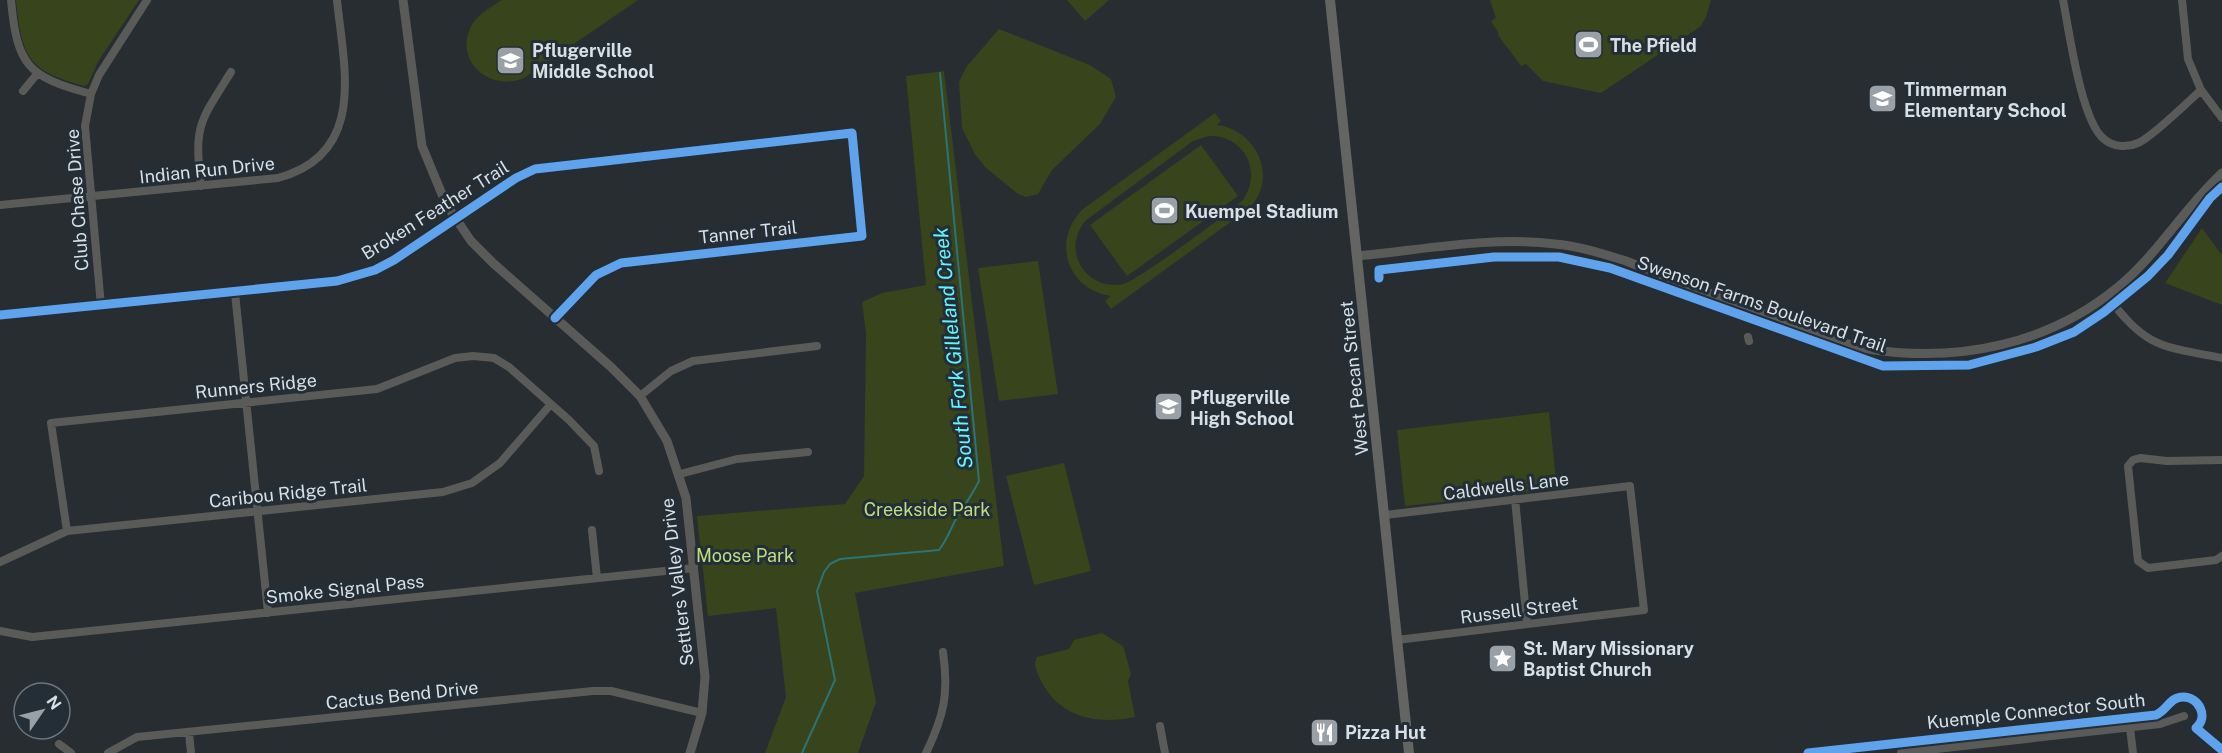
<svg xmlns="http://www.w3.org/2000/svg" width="2222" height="753" viewBox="0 0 2222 753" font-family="'Public Sans',sans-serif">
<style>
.green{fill:#37441c;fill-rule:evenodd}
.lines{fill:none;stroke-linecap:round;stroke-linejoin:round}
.stream{stroke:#2c7378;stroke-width:2}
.minor{stroke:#5a5a59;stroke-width:8}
.tertiary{stroke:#5a5a59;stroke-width:9}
.secondary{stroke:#646463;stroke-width:10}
.cycleway-casing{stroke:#232e37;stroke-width:13}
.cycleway{stroke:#60a3ed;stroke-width:9}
.labels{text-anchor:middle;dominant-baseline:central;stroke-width:6;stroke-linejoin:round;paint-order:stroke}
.poi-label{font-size:18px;font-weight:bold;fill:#d8dfe5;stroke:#232e37;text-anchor:start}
.street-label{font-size:18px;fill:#d8dfe5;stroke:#232e37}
.park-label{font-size:18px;fill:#bfde81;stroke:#232e37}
.water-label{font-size:20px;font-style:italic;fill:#63f4ff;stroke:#232e37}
</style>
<rect width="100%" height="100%" fill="#282d32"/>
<!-- green -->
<path class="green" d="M16,0H139L99,60L88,84L84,86C27,70 22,57 16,0Z
M502,0H638L524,78C489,93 451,59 473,23C480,13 491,7 502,0Z
M1067,0H1109L1085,21Z
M1490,0H1711L1706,17L1701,26L1601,93L1543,81L1526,64L1521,66L1498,35L1499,34L1491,21L1496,18Z
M999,29L1090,65L1111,79L1116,97L1100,124L1052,170L1038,194L1026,197L1018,194L985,167L975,154L962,128L959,82L967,66Z
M944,71L1004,566L855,593L876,702L858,753H765L786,697L776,608L708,616L697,516L845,504L864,476L866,333L862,302L882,293L926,285L906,76Z
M1215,113L1221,121L1217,125C1258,130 1280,181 1247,210L1111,309L1105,301L1111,296C1067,290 1051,240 1083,209ZM1209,136C1244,135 1263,171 1243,200C1227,214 1139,280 1123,284C1104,288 1085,278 1078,260C1073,246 1076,233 1085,221L1193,141Z
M1201,145L1238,196L1127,276L1090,225Z
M2202,228L2222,255V305L2165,283Z
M1038,261L1058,394L999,401L978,268Z
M1549,412L1557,489L1405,506L1397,430Z
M1064,463L1091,571L1034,585L1006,476Z
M1102,633L1123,646L1131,674L1128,681L1135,717C1097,725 1059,718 1040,679C1037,672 1033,664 1037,657L1069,649L1074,640Z"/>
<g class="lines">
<!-- stream -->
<path class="stream" d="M802,753L835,680L817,591L824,572L830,564L840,559L939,550C947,540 950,530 956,519C964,506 972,495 979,481L940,73"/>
<!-- minor -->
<path class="minor" d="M11,0C17,66 28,77 91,94
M2063,0C2069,30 2081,121 2104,139C2113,147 2127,148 2138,143C2151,138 2188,102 2201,90
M2182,0L2188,59L2201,90L2222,118
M23,91L37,74
M201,186C194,125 199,123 231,72
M0,205L278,178C367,154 344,69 337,0
M235,293L268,613
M2107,296C2147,348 2159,346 2222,358
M101,306L85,126L91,94L99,75L147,0
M0,315L337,281L375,270L394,260L516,178L535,169L852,133L862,236L621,263L596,275L555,318
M1748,337L1749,341
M640,396L671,371L693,361L817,346
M2222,460L2167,461L2140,458L2133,460L2128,466L2138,561L2148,568L2216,560L2222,556
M680,474L737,459L808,452
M1515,499L1527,624
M1385,515L1630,486L1644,610L1397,640
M592,530L597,578
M67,531L51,423L377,389L455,358L473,356L494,358L509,367L569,420L594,446L599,471
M0,562L67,531L443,492L472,483L500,463L551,404
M0,631L32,637L694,568
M1160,726L1165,753
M2130,728L2133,753
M189,733L191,753
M59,744L71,753
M108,753L137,737L593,691H611L702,713
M926,753C944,716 949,694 943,652
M1901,753L2160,724L2184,716"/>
<!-- tertiary -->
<path class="tertiary" d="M403,0L422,146L446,204L471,241L493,263L611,367L640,396L667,441L686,498L705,677L702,713L690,753
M1357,256C1422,250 1490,236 1555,244C1579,246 1603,254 1626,261C1677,281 1728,300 1779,319C1810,330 1842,345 1874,350C1961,362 2049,344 2118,287C2158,254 2184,208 2222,173"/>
<!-- secondary -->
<path class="secondary" d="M1330,0L1409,753"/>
<defs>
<path id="cycleway" d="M1379,278V270L1494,257H1559L1610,268L1883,366L1969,365L2036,347L2074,332L2104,312L2148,276L2168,255L2210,198L2222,187
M0,315L337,281L375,270L394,260L516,178L535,169L852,133L862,236L621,263L596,275L555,318
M1808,753L2156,715C2167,710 2170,697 2183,697C2199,697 2209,717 2196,728L2222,750"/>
</defs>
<!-- cycleway casing -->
<use href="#cycleway" class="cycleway-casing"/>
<!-- cycleway -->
<use href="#cycleway" class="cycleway"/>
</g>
<!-- icons -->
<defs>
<symbol id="stadium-square" viewBox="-11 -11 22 22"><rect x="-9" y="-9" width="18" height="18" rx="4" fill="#9aa1a6" stroke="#232e37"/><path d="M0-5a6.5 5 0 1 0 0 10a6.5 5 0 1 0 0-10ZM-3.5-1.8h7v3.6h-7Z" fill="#fff"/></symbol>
<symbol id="school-square" viewBox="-11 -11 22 22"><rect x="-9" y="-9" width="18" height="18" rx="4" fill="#9aa1a6" stroke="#232e37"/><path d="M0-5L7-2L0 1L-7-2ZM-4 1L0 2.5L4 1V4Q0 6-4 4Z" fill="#fff"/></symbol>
<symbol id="sight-square" viewBox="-11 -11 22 22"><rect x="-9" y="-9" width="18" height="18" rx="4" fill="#9aa1a6" stroke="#232e37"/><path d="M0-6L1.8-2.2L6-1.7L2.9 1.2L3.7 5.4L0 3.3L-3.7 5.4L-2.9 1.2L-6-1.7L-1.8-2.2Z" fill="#fff"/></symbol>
<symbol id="restaurant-square" viewBox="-11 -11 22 22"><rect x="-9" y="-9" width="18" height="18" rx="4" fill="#9aa1a6" stroke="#232e37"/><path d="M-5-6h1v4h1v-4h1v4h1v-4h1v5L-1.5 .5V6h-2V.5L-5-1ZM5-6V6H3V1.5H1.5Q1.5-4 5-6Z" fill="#fff"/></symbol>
</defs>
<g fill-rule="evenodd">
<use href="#stadium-square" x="1572" y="28" width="33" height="33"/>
<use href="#school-square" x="494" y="44" width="33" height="33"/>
<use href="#school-square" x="1866" y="82" width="33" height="33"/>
<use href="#stadium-square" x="1148" y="194" width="33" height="33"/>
<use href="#school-square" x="1152" y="390" width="33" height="33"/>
<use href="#sight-square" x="1486" y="642" width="33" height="33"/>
<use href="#restaurant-square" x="1308" y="716" width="33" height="33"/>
</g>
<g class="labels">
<!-- poi labels -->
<g class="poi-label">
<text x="1610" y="45">The Pfield</text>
<text x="532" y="50">Pflugerville<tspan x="532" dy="21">Middle School</tspan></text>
<text x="1904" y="89">Timmerman<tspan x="1904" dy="21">Elementary School</tspan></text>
<text x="1185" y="211">Kuempel Stadium</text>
<text x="1190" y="397">Pflugerville<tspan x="1190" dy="21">High School</tspan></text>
<text x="1523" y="648">St. Mary Missionary<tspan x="1523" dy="21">Baptist Church</tspan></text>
<text x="1345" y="732">Pizza Hut</text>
</g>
<!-- street labels -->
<g class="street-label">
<text transform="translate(207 170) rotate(-6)">Indian Run Drive</text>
<text transform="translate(77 200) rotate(-94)">Club Chase Drive</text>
<text transform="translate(435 210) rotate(-32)">Broken Feather Trail</text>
<text transform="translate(748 232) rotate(-6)">Tanner Trail</text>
<text transform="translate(1762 304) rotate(19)">Swenson Farms Boulevard Trail</text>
<text transform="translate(1354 378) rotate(-96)">West Pecan Street</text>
<text transform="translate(256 386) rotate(-6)">Runners Ridge</text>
<text transform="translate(1506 486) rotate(-7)">Caldwells Lane</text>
<text transform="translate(288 493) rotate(-6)">Caribou Ridge Trail</text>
<text transform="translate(677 582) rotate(-97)">Settlers Valley Drive</text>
<text transform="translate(345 589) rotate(-6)">Smoke Signal Pass</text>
<text transform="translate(1519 610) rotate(-7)">Russell Street</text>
<text transform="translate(402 695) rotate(-6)">Cactus Bend Drive</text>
<text transform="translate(2036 711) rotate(-6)">Kuemple Connector South</text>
</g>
<!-- park labels -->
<g class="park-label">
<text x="927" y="509">Creekside Park</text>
<text x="745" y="555">Moose Park</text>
</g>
<!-- water labels -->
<g class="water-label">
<text transform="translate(953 348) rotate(-96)">South Fork Gilleland Creek</text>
</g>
</g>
<!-- north arrow -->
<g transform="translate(42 711) rotate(55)"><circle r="28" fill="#232e37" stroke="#6b757d" stroke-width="1.5"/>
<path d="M0-4.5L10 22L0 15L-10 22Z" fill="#9aa1a6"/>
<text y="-9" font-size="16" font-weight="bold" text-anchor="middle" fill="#d8dfe5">N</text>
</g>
</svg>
